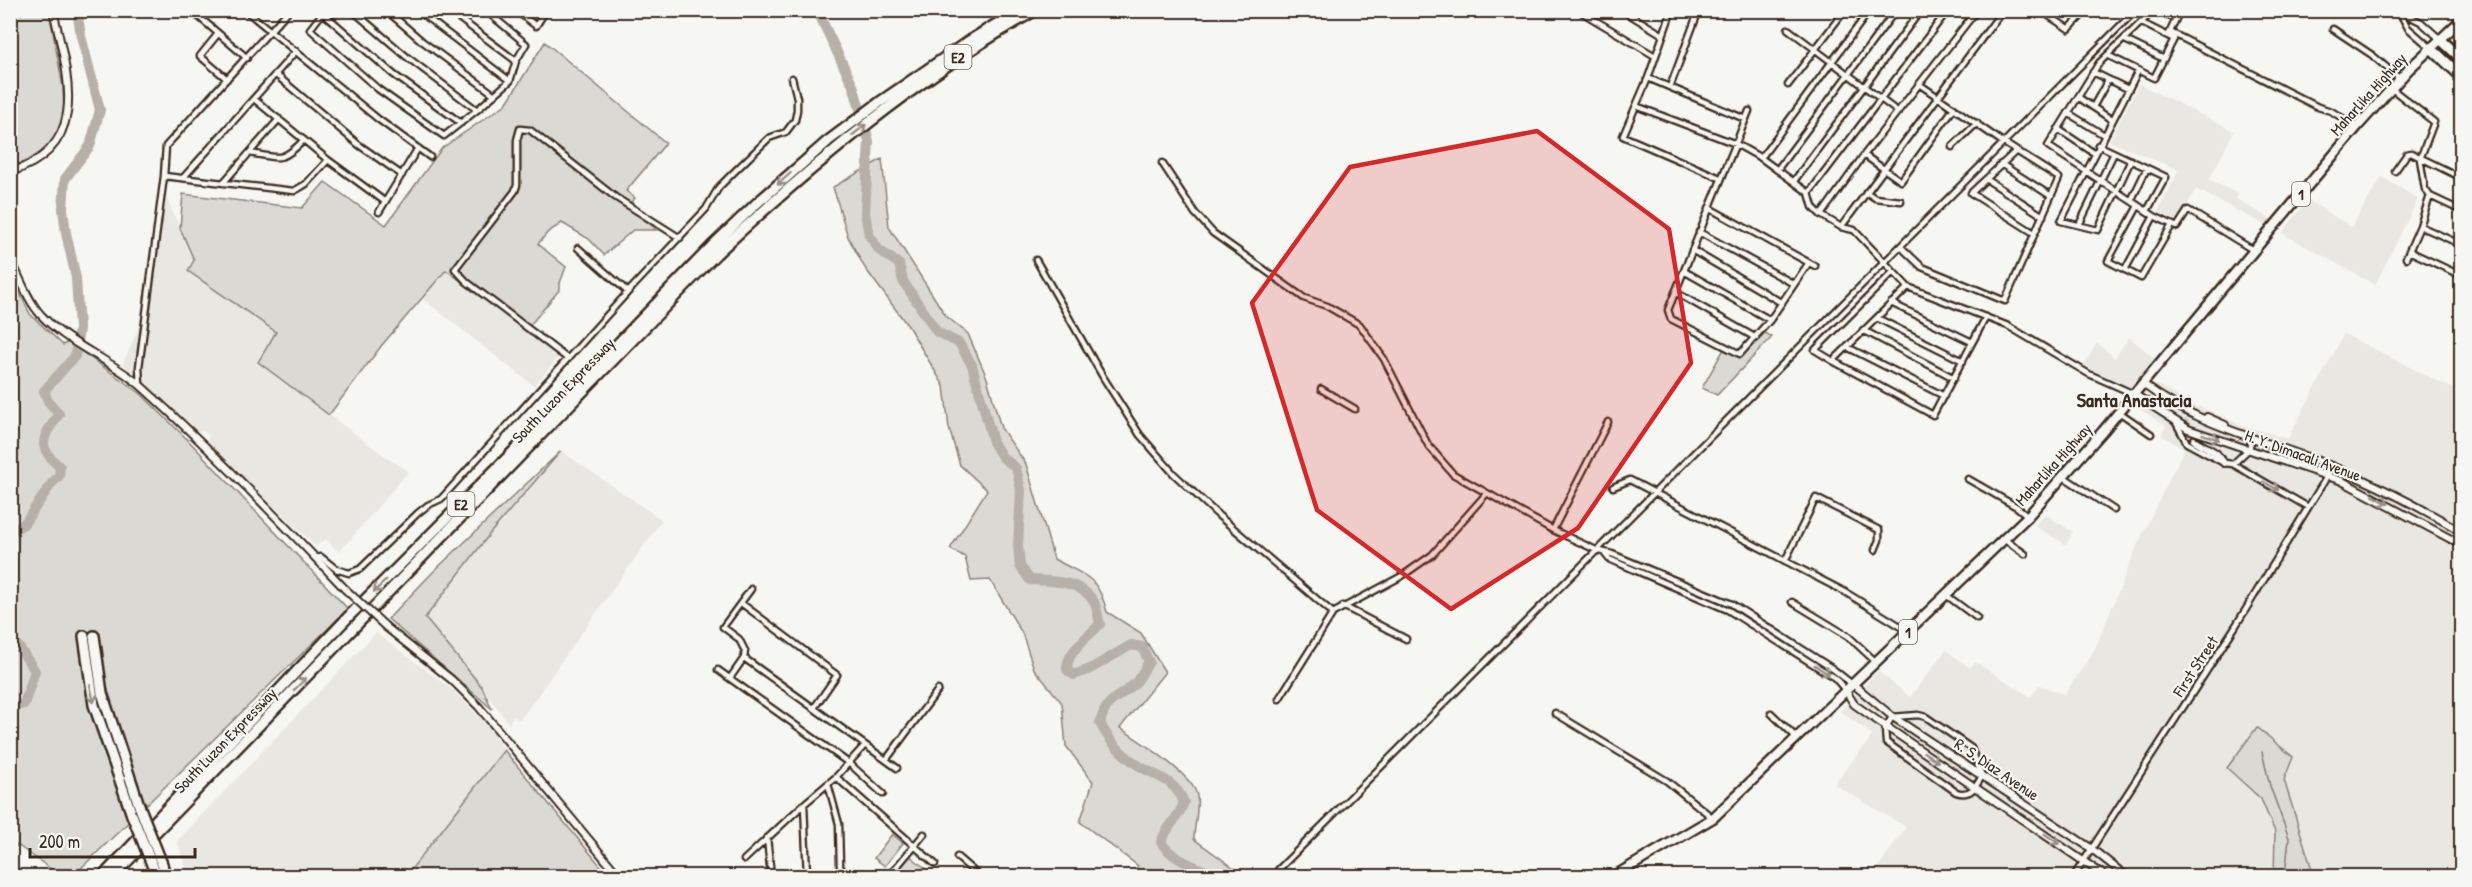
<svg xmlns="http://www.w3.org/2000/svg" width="2472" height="887" viewBox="0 0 2472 887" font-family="'Patrick Hand',sans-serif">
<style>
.built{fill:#e8e7e2}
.green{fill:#dad9d3;stroke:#8a8278;stroke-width:1.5}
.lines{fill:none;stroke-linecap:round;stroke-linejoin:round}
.stream{stroke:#857a71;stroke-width:1.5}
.river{stroke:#b6b0a9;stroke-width:10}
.tertiary-tunnel{stroke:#d1cdc8;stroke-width:6;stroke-dasharray:6 3;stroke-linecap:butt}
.minor-casing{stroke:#3b2a1e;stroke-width:9}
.tertiary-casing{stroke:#3b2a1e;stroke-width:10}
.trunk-casing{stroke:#3b2a1e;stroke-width:13}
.motorway-casing{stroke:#3b2a1e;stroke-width:14}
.minor{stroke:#f6f6f2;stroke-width:4.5}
.tertiary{stroke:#f6f6f2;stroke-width:6}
.trunk{stroke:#f6f6f2;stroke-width:8}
.motorway{stroke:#f6f6f2;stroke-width:9}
.tertiary-bridge-casing{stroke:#3b2a1e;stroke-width:10;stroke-linecap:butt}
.motorway-bridge-casing{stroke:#3b2a1e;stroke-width:14;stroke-linecap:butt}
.tertiary-bridge{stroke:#f6f6f2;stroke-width:6}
.motorway-bridge{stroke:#f6f6f2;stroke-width:9}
.oneway{stroke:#989088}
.marked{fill:#d62828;fill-opacity:0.2;stroke:#d62828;stroke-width:4.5;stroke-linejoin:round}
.labels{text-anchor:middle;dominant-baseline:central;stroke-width:4.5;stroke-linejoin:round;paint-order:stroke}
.shield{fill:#f6f6f2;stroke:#73675e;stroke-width:1.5}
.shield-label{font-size:15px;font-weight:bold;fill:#3b2a1e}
.street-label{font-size:16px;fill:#3b2a1e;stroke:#f6f6f2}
.quarter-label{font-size:20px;font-weight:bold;fill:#3b2a1e;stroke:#f6f6f2}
</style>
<rect width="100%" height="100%" fill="#f6f6f2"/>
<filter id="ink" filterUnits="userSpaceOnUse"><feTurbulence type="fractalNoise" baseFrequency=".0167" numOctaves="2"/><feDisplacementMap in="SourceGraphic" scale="12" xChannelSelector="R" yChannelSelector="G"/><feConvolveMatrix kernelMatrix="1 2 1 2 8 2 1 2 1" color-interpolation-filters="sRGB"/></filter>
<g filter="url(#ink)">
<!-- built -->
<path class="built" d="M2139,84L2234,131L2209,180L2238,194L2236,199L2272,220L2267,226L2196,189L2178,221L2158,212L2179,170L2109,141Z
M2382,177L2418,199L2375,285L2282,233L2308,200L2351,227Z
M164,192L194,260L188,271L276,332L257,361L390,460L409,471L339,552L326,539L316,546L207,444L209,435L203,431L196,432L123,364L152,297Z
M446,270L560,355L534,386L422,298Z
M2344,334L2461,393V876H2314L2284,780L2227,768L2261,799L2275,832L2274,876H1872L1906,827L1834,784L1873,735L1840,711L1878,671L1910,697L1946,650L1970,668L1975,662L2031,697L2039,685L2065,694L2095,649L2138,544L2184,449L2161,435L2166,426L2137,407L2158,385L2197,408L2198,406L2244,426L2288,439Z
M2129,337L2154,358L2132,387L2115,382L2084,365L2097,343L2115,358Z
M561,451L662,520L520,720L513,716L509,724L482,687L425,618L492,531Z
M2045,514L2073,532L2066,545L2035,526Z
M376,633L455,692L489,727L504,750L406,876H189L177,841Z"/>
<!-- green -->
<path class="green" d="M10,11H49L63,87L64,111L59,130L39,158L11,166Z
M545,42L666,143L626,191L635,198L628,206L657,230H633L604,255L589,239L562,223L548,232L538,244L566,267L560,283V289L526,330L446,270L382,345L329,415L258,362L276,332L188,271L194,260L180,228L183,194L302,208L325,182L386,225L442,148L506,104Z
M882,159L889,227L946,316L968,334L987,378L1001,428L1026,464L1054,559C1086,577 1097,574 1107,612L1141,633L1165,672L1120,728C1138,740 1195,776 1197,796C1199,809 1194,826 1194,839L1234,868L1242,876H1130L1138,866L1080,822L1093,782L1066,746L1062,703L1034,669L1022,633L990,580L971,581L965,557L950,549L987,490L960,465L949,428L944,386L908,326L865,268L848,237L833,187Z
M10,273L30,314L63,345L68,342L140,393L187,439L348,609L73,876H61L17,845L11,853Z
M1765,333L1772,337L1717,395L1702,388L1724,349L1741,357Z
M561,451L492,531L425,618L482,687L492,709L388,619L433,572Z
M2257,727L2293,757L2284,780L2314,876H2274L2275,832L2261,799L2227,768Z
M504,750L609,876H406Z
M892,834L903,843L885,866L874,858Z
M910,856L930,872L928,876H897L895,874Z"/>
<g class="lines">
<!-- stream -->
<path class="stream" d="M2262,752L2270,786L2289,838L2285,876"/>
<!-- river -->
<path class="river" d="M817,10L854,88L869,141L865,213L869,235L879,250L899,264L903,281L937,332L959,343L972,365L993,442L1002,457L1016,468L1021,490L1018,546L1020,566L1030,580C1051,581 1079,580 1093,600C1097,606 1098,617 1100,624C1088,637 1066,652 1067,670L1074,675L1090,669L1131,645L1142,647L1149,662C1145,668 1141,676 1136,682C1119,700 1108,694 1100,723C1109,741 1121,754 1138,765C1157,777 1175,780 1184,802C1179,818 1167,826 1161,842C1173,861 1198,867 1217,876
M10,532L24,524L52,483L59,476L60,467C35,446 43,437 59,414L48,401L44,391L75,356L79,329L76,278L66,233L63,209L65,179L90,146L100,110L81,36L77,10
M10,640L19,647L35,671L24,704L10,708"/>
<!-- tertiary-tunnel -->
<path class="tertiary-tunnel" d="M2194,440L2186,432L2187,421L2196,414L2207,417"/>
<defs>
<path id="minor" d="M191,10L247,58
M245,10L378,119L430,157
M325,10L310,29L378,89L444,136L477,110L510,81L516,61L526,44L485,10
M352,10L407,57L477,110
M386,10L422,41L495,95
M417,10L510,81
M448,10L516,61
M515,10L536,26L546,10
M1578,10L1655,56
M1622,10L1663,35
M1672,10L1648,78L1623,136L1720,178
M1775,10H1783
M2040,10L2069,29L2087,10
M2154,10L2099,63L2048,146L2154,216L2177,227L2188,210L2253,250
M2158,10L2176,19
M2397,10L2421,22L2440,39
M323,13L393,74L461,123
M2400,13L2408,28L2431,48
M1788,29L1898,112
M2333,29L2372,55L2400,79
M2170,32L2318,107L2331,111L2357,127
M2169,34L2180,10
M217,35L200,56L227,79
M2125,40L2164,59
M2109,56L2154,78L2174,39L2142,23
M2093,72L2128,89
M275,74L359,145L402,175
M1648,78L1745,119
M1788,85L1845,10
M1670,87L1699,10
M2392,89L2434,122L2420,159L2425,189L2430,196L2462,211
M2078,97L2112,120
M254,99L328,160L384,201
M1636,106L1736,144L1761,158L1809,193L1813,207L1821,215L1841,227L1854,230L1908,287L2008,326L2089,374L2134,394
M2093,107L2108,80
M1749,111L1668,310L1671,319L1740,354L1770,320L1808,264
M2068,113L2104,135
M2058,129L2094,153
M2098,145L2166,177L2147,211
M1952,147L1977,123
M2016,151L1971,193L2034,233
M250,153C280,158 281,163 304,140
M1864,155L1901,181L1954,108
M1761,158L1870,10
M2131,160L2098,230L2061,221L2138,71
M1162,163L1195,213L1213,233L1304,298L1327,306L1360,325L1384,359L1428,445L1453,474L1553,530L1596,550L1612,554L1732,604L1833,669L1852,684
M2001,164L2051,196
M1777,170L1896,10
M2395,171L2407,154L2411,153L2462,178
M164,176L166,146L289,10
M183,178L296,51
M1986,179L2043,216
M1794,181L1921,10
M223,183L279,119
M1866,192L1875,198L1901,201
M1809,193L1948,10
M2131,201L2147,168
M2138,206L2108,261L2141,278L2172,225
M1709,208L1815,266
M379,212L418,148
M1821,215L1864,155L1977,10
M2079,225L2114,153
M2420,226L2462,245
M1841,227L2003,10
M1699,232L1794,284
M1901,247L1922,267L2005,301L2059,178L2004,143L1919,84
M1692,250L1782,303
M2409,251L2462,276
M2406,258L2420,226L2430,196
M1036,260L1103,377L1140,435L1174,474L1219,516L1333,613
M2125,270L2154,216
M1684,271L1770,320
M1893,272L1815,350L1833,361L1908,287
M628,292L706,209L719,187L733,173L769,138L786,132L795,120L797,110V98L792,78
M1675,292L1756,338
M1891,303L1972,342
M1877,318L1963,361
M1863,330L1954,378
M1847,347L1944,396
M568,359L467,282L455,269L515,191L517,185V140L520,129L530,130L615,197L680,238
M1833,361L1933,415L1986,317
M140,385L139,367L164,176L294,191L306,184L328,160
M1321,389L1355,409
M2119,412L2151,434
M2175,421L2187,443L2224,463L2233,464L2308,507
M2233,464L2249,449L2252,438
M2064,477L2114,510
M1968,479L2017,507L2028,516
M1613,487L1630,480L1845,592L1908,631
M1553,530L1608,422
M2004,539L2025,554
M1605,554L1609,559L1728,610L1835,678L1846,691
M315,558L321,557L336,569L349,573L360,569L418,513L428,505L441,499L628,292L578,248
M1785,561L1816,498L1879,530V540L1875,550
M1946,595L1977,618
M1792,602L1848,636L1876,662
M741,603L837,675L814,708
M1343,606L1406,639
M744,658L897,768
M718,670L850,764L883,794
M730,678L744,658L745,651L739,639L723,627L751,589
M1279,699L1333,613L1402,576L1432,555L1487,493
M1555,713L1667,781L1713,818
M1771,713L1797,738
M1918,715L1926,717L1971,748L1982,776C1976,787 1970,797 1956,792L1886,742L1885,729L1892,717Z
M886,760L938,690
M836,777L935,864
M828,784L839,824L840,867L847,876
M804,804L807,876
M767,838L771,876
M957,857L979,876
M744,860L804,804L836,777L865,745
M1278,870L2136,10
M889,876L924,834
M2074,876L2235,627L2328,475L2331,466"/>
<path id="tertiary" d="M10,172C93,147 67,73 53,10
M10,259C20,277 27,300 41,315C69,345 110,359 141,386C212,450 279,519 345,589
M2143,384C2195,424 2257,438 2318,461C2369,480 2415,504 2462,532
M2134,394L2188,429L2342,481L2462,545
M2207,417L2225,425
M2194,440L2216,453L2224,463
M386,627L452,680L479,707L619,876
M1853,684L1893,717L2092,849L2126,876
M1846,691L1854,704L1875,719L2105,876"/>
<path id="trunk" d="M1614,876L1713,818L2028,516L2103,431L2357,127L2409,69L2462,19"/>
<path id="motorway" d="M2440,39L2462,59
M2431,48L2462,77
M84,636L94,705L132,815
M94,636L102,693L140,808
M162,864L165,876
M103,876L351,614L524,441L712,246L756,204L828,141L880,102L969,41L1019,10
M113,876L716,254C815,162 918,77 1036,10"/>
</defs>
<!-- minor casing -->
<use href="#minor" class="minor-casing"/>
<!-- tertiary casing -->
<use href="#tertiary" class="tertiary-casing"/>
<!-- trunk casing -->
<use href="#trunk" class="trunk-casing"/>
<!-- motorway casing -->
<use href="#motorway" class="motorway-casing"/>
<!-- minor -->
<use href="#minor" class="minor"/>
<!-- tertiary -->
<use href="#tertiary" class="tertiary"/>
<!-- trunk -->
<use href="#trunk" class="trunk"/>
<!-- motorway -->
<use href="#motorway" class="motorway"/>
<defs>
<path id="tertiary-bridge" d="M345,589L386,627"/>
<path id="motorway-bridge" d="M140,808L162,864
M132,815L155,872"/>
</defs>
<!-- tertiary-bridge casing -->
<use href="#tertiary-bridge" class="tertiary-bridge-casing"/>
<!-- motorway-bridge casing -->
<use href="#motorway-bridge" class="motorway-bridge-casing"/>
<!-- tertiary-bridge -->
<use href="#tertiary-bridge" class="tertiary-bridge"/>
<!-- motorway-bridge -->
<use href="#motorway-bridge" class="motorway-bridge"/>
</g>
<!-- one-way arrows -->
<defs><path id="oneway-shaft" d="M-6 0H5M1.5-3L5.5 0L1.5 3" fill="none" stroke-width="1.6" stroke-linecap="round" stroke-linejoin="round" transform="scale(1.5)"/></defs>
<g class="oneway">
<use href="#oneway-shaft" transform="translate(859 130) rotate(-38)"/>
<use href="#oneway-shaft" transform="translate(784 179) rotate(138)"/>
<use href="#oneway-shaft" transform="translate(2211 437) rotate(19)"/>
<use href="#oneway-shaft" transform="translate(2271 486) rotate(30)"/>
<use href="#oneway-shaft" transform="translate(2381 500) rotate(28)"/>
<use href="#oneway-shaft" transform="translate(380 586) rotate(136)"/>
<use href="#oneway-shaft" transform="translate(1822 670) rotate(33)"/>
<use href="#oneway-shaft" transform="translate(300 684) rotate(-46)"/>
<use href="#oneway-shaft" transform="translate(92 694) rotate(78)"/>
<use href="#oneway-shaft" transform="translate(1931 757) rotate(34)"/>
<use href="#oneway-shaft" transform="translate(2052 839) rotate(35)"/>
</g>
</g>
<!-- marked area -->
<path class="marked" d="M1537,131L1669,229L1691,363L1578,528L1451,609L1317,510L1252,303L1350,167Z"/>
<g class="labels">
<!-- shield labels -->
<g class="shield">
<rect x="944.5" y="45" width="27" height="24" rx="4.5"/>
<rect x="2292" y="182" width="18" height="24" rx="4.5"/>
<rect x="447.5" y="492" width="27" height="24" rx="4.5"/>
<rect x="1899" y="620" width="18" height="24" rx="4.5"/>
</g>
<g class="shield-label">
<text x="958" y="57">E2</text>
<text x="2301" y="194">1</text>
<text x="461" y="504">E2</text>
<text x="1908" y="632">1</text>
</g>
<!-- street labels -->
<g class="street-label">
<text transform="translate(2368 94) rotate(-48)">Maharlika Highway</text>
<text transform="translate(563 390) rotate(-46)">South Luzon Expressway</text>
<text transform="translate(2303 455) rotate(20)">H. Y. Dimacali Avenue</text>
<text transform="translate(2053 464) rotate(-48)">Maharlika Highway</text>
<text transform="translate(2195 666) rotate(-57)">First Street</text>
<text transform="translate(225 740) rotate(-46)">South Luzon Expressway</text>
<text transform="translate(1997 769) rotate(34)">R. S. Diaz Avenue</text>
</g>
<!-- quarter labels -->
<g class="quarter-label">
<text x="2134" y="399">Santa Anastacia</text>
</g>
</g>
<!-- margin -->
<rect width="2472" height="887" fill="none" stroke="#f6f6f2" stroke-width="36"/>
<rect x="18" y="18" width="2436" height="851" fill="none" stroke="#3b2a1e" stroke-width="2" filter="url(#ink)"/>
<!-- scale -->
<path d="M30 848v9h165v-9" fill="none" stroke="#3b2a1e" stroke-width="3"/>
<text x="39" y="848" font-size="18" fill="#3b2a1e" stroke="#f6f6f2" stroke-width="4.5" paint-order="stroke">200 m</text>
</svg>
